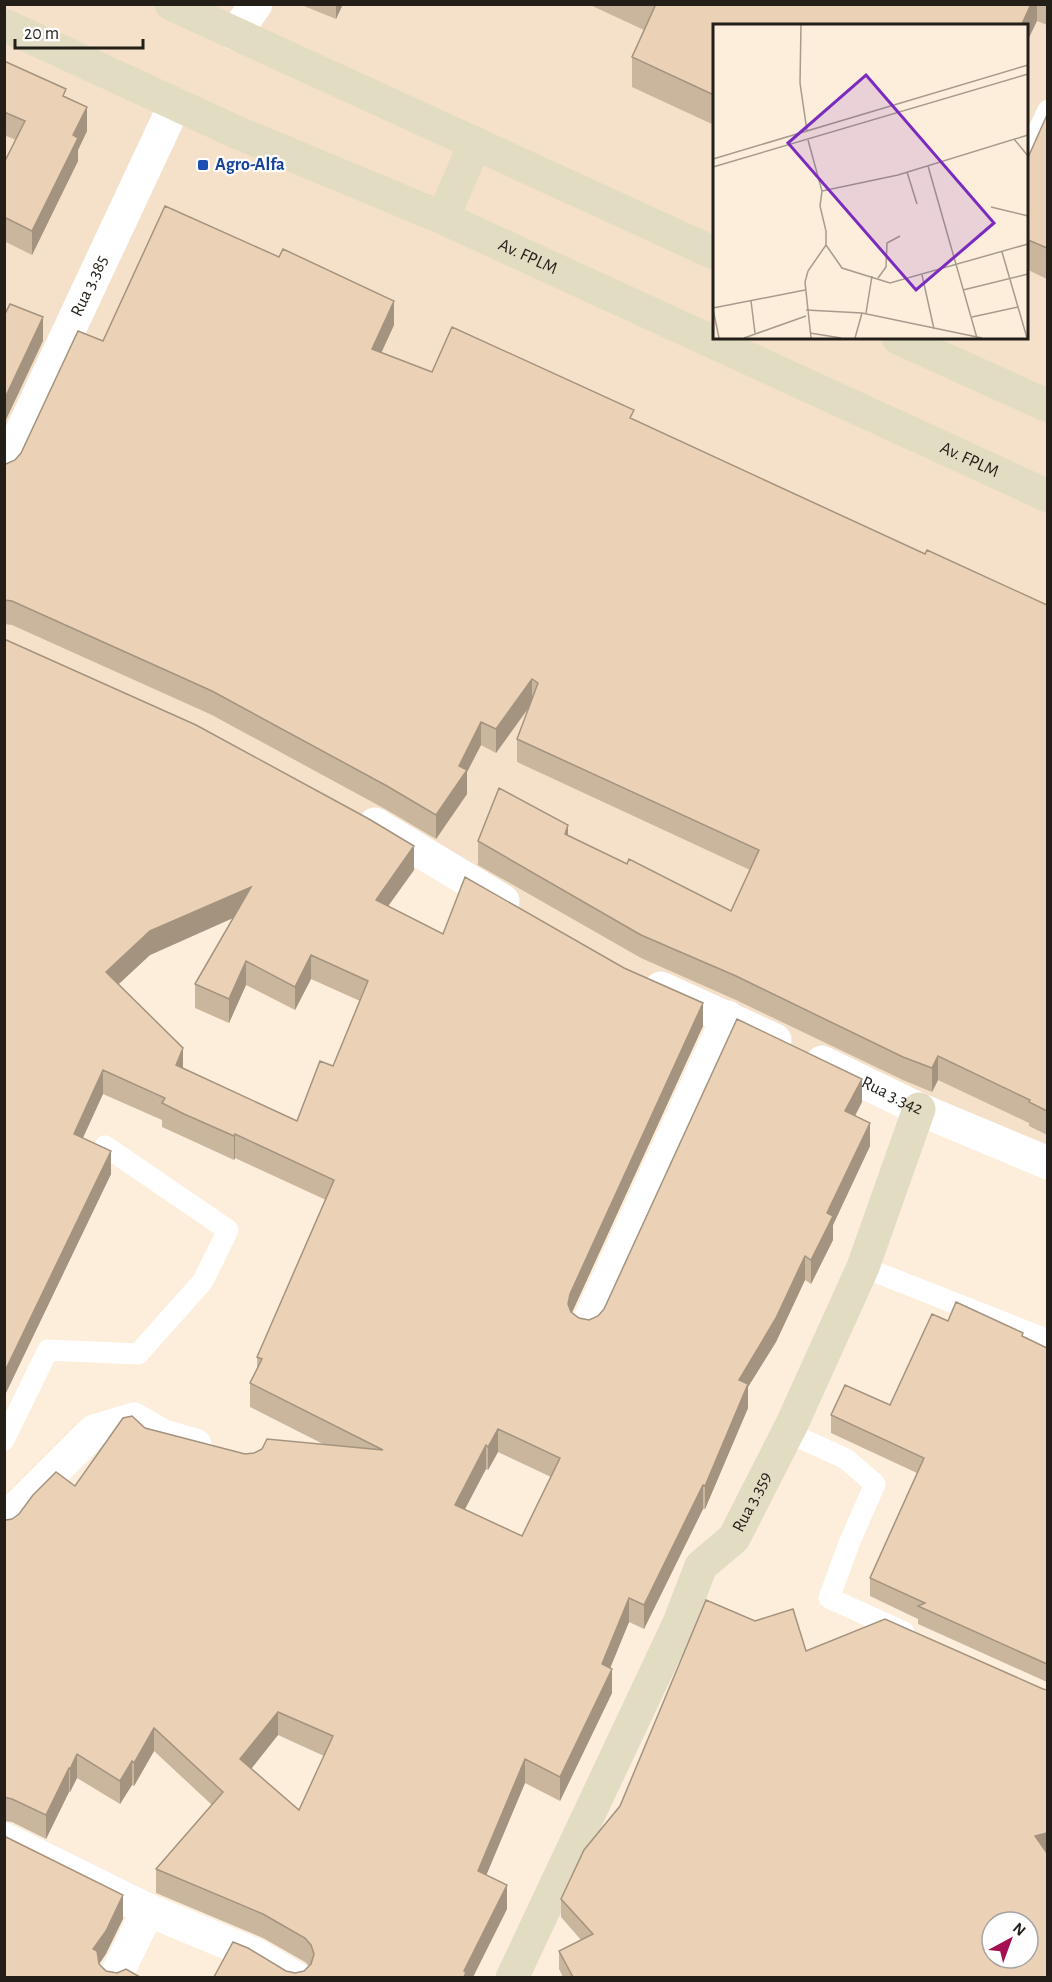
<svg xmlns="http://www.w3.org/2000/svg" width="1052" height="1982" viewBox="0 0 1052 1982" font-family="'Alegreya Sans',sans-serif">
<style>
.built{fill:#f5e0c9;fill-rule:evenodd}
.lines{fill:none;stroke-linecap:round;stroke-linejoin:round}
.lane{stroke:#fff;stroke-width:21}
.street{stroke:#fff;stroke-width:33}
.secondary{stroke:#e1dcc2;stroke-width:33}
.wall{fill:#cab59d;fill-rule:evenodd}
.shaded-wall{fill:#a4937f}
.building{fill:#ebd2b6;stroke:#a4937f;stroke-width:1.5;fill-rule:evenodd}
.transit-dot{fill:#1a4fb4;stroke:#fefefe;stroke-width:2}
.labels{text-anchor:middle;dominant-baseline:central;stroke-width:4.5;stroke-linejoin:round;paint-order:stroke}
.transit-label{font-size:18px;font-weight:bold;fill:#164399;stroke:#fefefe;text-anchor:start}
.street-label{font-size:18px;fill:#231e17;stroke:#fefefe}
.inset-road{fill:none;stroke:#a69b8d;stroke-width:1.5}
.view{fill:#7b2cbf;fill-opacity:0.15;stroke:#7b2cbf;stroke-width:3}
.inset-edge{fill:none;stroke:#231e17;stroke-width:3}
</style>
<rect width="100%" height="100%" fill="#fdeedc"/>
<!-- built -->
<path class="built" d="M4,5H1047V1163L633,975L5,642ZM714,26H1026V338H714Z"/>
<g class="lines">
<!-- lane -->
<path class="lane" d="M1026,157L1048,110
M863,1267L1048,1340
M787,1432L846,1459L875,1484L850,1541L829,1598L904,1632
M4,1440L48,1350L138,1354L203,1281L228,1230L105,1146"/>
<!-- street -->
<g class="street">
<path d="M235,34L256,4"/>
<path id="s1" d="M4,469L175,104"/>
<path d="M375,824L503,901"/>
<path d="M661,988L775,1040"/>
<path id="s2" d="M822,1062L919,1109L1048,1163"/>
<path d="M587,1325L728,1017"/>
<path d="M4,1526L19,1506L94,1431L134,1419L163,1436L195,1445"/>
<path d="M4,1839L148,1910L256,1955L295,1978"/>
<path d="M115,1978L148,1910"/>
</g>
<!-- secondary -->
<g class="secondary">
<path d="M171,4L714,253"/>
<path id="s3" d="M4,25L236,132L443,218L1048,496"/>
<path d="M443,218L475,143"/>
<path d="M898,338L1048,406"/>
<path id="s4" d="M512,1978L679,1623L701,1566L734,1538L792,1424L863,1267L919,1109"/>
</g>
</g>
<!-- wall -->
<path class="wall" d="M299,4H343L336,19Z
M588,4H1047V25L1037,21L714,26V125L632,87V57L644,30Z
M4,61L66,97L87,131L78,150V161L32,255L4,241V163L16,140L4,135Z
M1047,115V279L1026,269V162Z
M394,325L381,353L432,372L634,419L925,554L1047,605V1135L1029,1126V1123L938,1080L932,1092L903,1080L736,1000L641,958L478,865V841L568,836L627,864L731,911L750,870L517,762V739L530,706L496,753L481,745L467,772V794L436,839L387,810L212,715L12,625L4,624V464H6L15,460L21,453L103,341Z
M4,639L414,870L388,906L443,934L703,1026L572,1312L579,1318L589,1320L598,1316L862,1102L855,1116L870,1146L833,1225V1240L811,1284L805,1280L776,1342L748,1387V1408L705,1509H703L644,1629L629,1622L610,1668L612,1693L560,1801L525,1783L486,1875L507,1909L473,1977H214L286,1971L295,1973L304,1971L309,1966L305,1962L263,1938L156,1893V1869L212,1805L154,1751L134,1786L132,1785L120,1804L77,1778L70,1792H69L46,1839L12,1822L4,1821V1522L12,1519L75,1486L145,1428L245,1454L254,1453L325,1445L250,1407V1383L257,1369V1357L326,1200L235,1158L234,1160L184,1137L162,1127V1120L103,1094L83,1138L111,1174L4,1397ZM233,918L195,984V1008L229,1023L246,985L295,1010L311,979L360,1001L333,1066L297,1121L183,1068L118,984L150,955ZM498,1452L551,1477L522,1536L465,1509L486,1469L488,1470ZM278,1735L324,1756L299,1810L251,1769Z
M948,1321L1023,1337L1047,1348V1682L918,1624V1619L870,1596V1578L917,1473L831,1433V1415L890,1405Z
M806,1651L1047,1690V1851H1046L1047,1977H563L559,1969V1951L581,1940L561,1917V1899Z"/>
<!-- shaded-wall -->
<path class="shaded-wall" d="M336,4H343L336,19Z
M1031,4H1037V21L1026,44V26H1021Z
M87,107V131L78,150V161L32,255V231L73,135Z
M394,301V325L372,373V349Z
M43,317V341L4,424V400Z
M532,679V703L496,753V729Z
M481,722V745L467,772V794L436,839V815L459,766Z
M568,825V849L565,834Z
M414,846V870L376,923V900Z
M251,887V910L150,955L106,996V972L150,931Z
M311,955V979L295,1010V987Z
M246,961V985L229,1023V999Z
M703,1003V1026L570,1317L568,1304L570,1294Z
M183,1048V1072L176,1065Z
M938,1056V1080L932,1092V1068Z
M103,1070V1094L74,1157V1134Z
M862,1079V1102L845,1135V1111Z
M870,1123V1146L833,1225V1240L811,1284V1260L827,1213Z
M235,1134V1158L234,1160V1136Z
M111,1151V1174L4,1397V1373Z
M805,1256V1280L776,1342L748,1387V1408L705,1509V1486L739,1380Z
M498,1429V1452L488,1470V1447Z
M486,1445V1469L455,1528V1505Z
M703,1485V1509L644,1629V1605Z
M629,1598V1622L602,1688V1664Z
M612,1669V1693L560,1801V1777Z
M278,1712V1735L240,1783V1759Z
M154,1728V1751L134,1786V1763Z
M77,1754V1778L70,1792V1769Z
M525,1759V1783L478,1895V1871Z
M132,1761V1785L120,1804V1781Z
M69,1768V1792L46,1839V1815Z
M1047,1833V1851L1035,1854V1836Z
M507,1885V1909L473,1977H464V1971Z
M123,1895V1919L106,1954L93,1973V1949Z"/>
<!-- building -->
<path class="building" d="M656,4H1031L1021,26H714V95L632,57Z
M4,61L66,89L63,96L87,107L73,135L78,138L32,231L4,217V163L25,121L4,112Z
M1047,115V248L1026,239V162Z
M165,206L279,257L283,249L394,301L372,349L432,372L452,327L634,410L630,418L925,554L927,550L1047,605V1111L1029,1102L1030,1100L938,1056L932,1068L903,1057L736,976L641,935L478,841L499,788L568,825L565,834L627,864L629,859L731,911L759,850L517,739L538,683L532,679L496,729L481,722L459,766L467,770L436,815L387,786L212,691L12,601L4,600V464H6L15,460L21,453L78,331L103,341Z
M10,304L43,317L4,400V316Z
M4,639L196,725L369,819L414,846L376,900L443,934L465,877L624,968L703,1003L570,1294L568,1304L571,1312L579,1318L589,1320L598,1316L604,1309L737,1019L862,1079L845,1111L870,1123L827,1213L833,1216L811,1260L805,1256L776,1318L739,1380L748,1384L705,1486L703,1485L644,1605L629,1598L602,1664L612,1669L560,1777L525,1759L478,1871L507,1885L464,1971L466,1972L464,1977H214L233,1942L248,1948L286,1971L295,1973L304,1971L311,1964L314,1954L311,1945L305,1938L263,1914L156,1869L223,1792L154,1728L134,1763L132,1761L120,1781L77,1754L70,1769L69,1768L46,1815L12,1799L4,1797V1522L6,1520L12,1519L19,1514L33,1495L56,1472L75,1486L123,1418L132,1416L145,1428L245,1454L254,1453L262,1449L267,1439L383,1450L250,1383L262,1359L257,1357L334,1180L235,1134L234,1136L184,1114L162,1103L165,1098L103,1070L74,1134L111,1151L4,1373ZM251,887L195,984L229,999L246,961L295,987L311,955L368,981L333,1066L320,1061L297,1121L176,1065L183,1048L106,972L150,931ZM498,1429L560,1458L522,1536L455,1505L486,1445L488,1447ZM278,1712L333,1736L299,1810L240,1759Z
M956,1302L1023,1333L1022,1336L1047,1348V1664L918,1606L925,1603L870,1578L924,1458L831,1415L845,1385L890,1405L932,1314L948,1321Z
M706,1600L755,1621L793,1609L806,1651L885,1619L1043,1689L1047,1690V1833L1035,1836L1047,1853V1977H573L559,1951L593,1934L561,1899L584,1850L620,1806ZM992,1922H1028V1958H992Z
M4,1836L123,1895L106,1931L93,1949L97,1951L99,1964L106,1971L117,1973L126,1969L140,1977H4Z"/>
<!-- markers -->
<rect class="transit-dot" x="197" y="159" width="12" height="12" rx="3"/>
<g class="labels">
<!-- transit labels -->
<g class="transit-label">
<text x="215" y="165">Agro-Alfa</text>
</g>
<!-- street labels -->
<g class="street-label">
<text stroke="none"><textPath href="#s3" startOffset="573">Av. FPLM</textPath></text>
<text stroke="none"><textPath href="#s1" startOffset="202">Rua 3.385</textPath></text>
<text stroke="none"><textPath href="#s3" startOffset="1059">Av. FPLM</textPath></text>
<text stroke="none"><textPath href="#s2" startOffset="78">Rua 3.342</textPath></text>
<text stroke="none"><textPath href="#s4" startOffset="537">Rua 3.359</textPath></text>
</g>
</g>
<!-- overview -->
<g transform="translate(713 24)">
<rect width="315" height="315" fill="#fdeedc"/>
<path class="inset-road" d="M88,1L87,59L94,107M301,115L315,132M95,116L109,167L107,182L113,207V221L95,247L92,258L98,314M0,135L315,41M215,142L264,314M0,143L315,50M194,148L204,180M109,167L185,151L315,111M278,183L315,192M113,221L129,244L177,259L315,220M289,228L314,314M209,251L221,305M165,254L173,243L174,219L187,212M250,266L315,250M38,277L42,309M0,284L92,266M0,285L6,314M93,286L149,289L269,314M153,289L159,252M259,293L305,283M97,309L128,314M31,314L93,292M142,314L149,289"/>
<path class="view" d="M153,51L281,199L203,266L75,119Z"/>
<rect width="315" height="315" class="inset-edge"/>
</g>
<!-- border -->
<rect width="1052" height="1982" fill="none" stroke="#231e17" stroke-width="12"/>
<!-- north arrow -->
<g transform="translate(1010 1940) rotate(41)"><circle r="28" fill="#fefefe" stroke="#a6a4a2" stroke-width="1.5"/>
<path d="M0-4.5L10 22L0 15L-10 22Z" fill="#a30f51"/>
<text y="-9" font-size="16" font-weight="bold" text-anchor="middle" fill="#231e17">N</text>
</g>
<!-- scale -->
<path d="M15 39v9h128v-9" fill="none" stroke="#231e17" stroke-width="3"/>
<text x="24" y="39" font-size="18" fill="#231e17" stroke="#fefefe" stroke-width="4.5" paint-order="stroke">20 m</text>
</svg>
